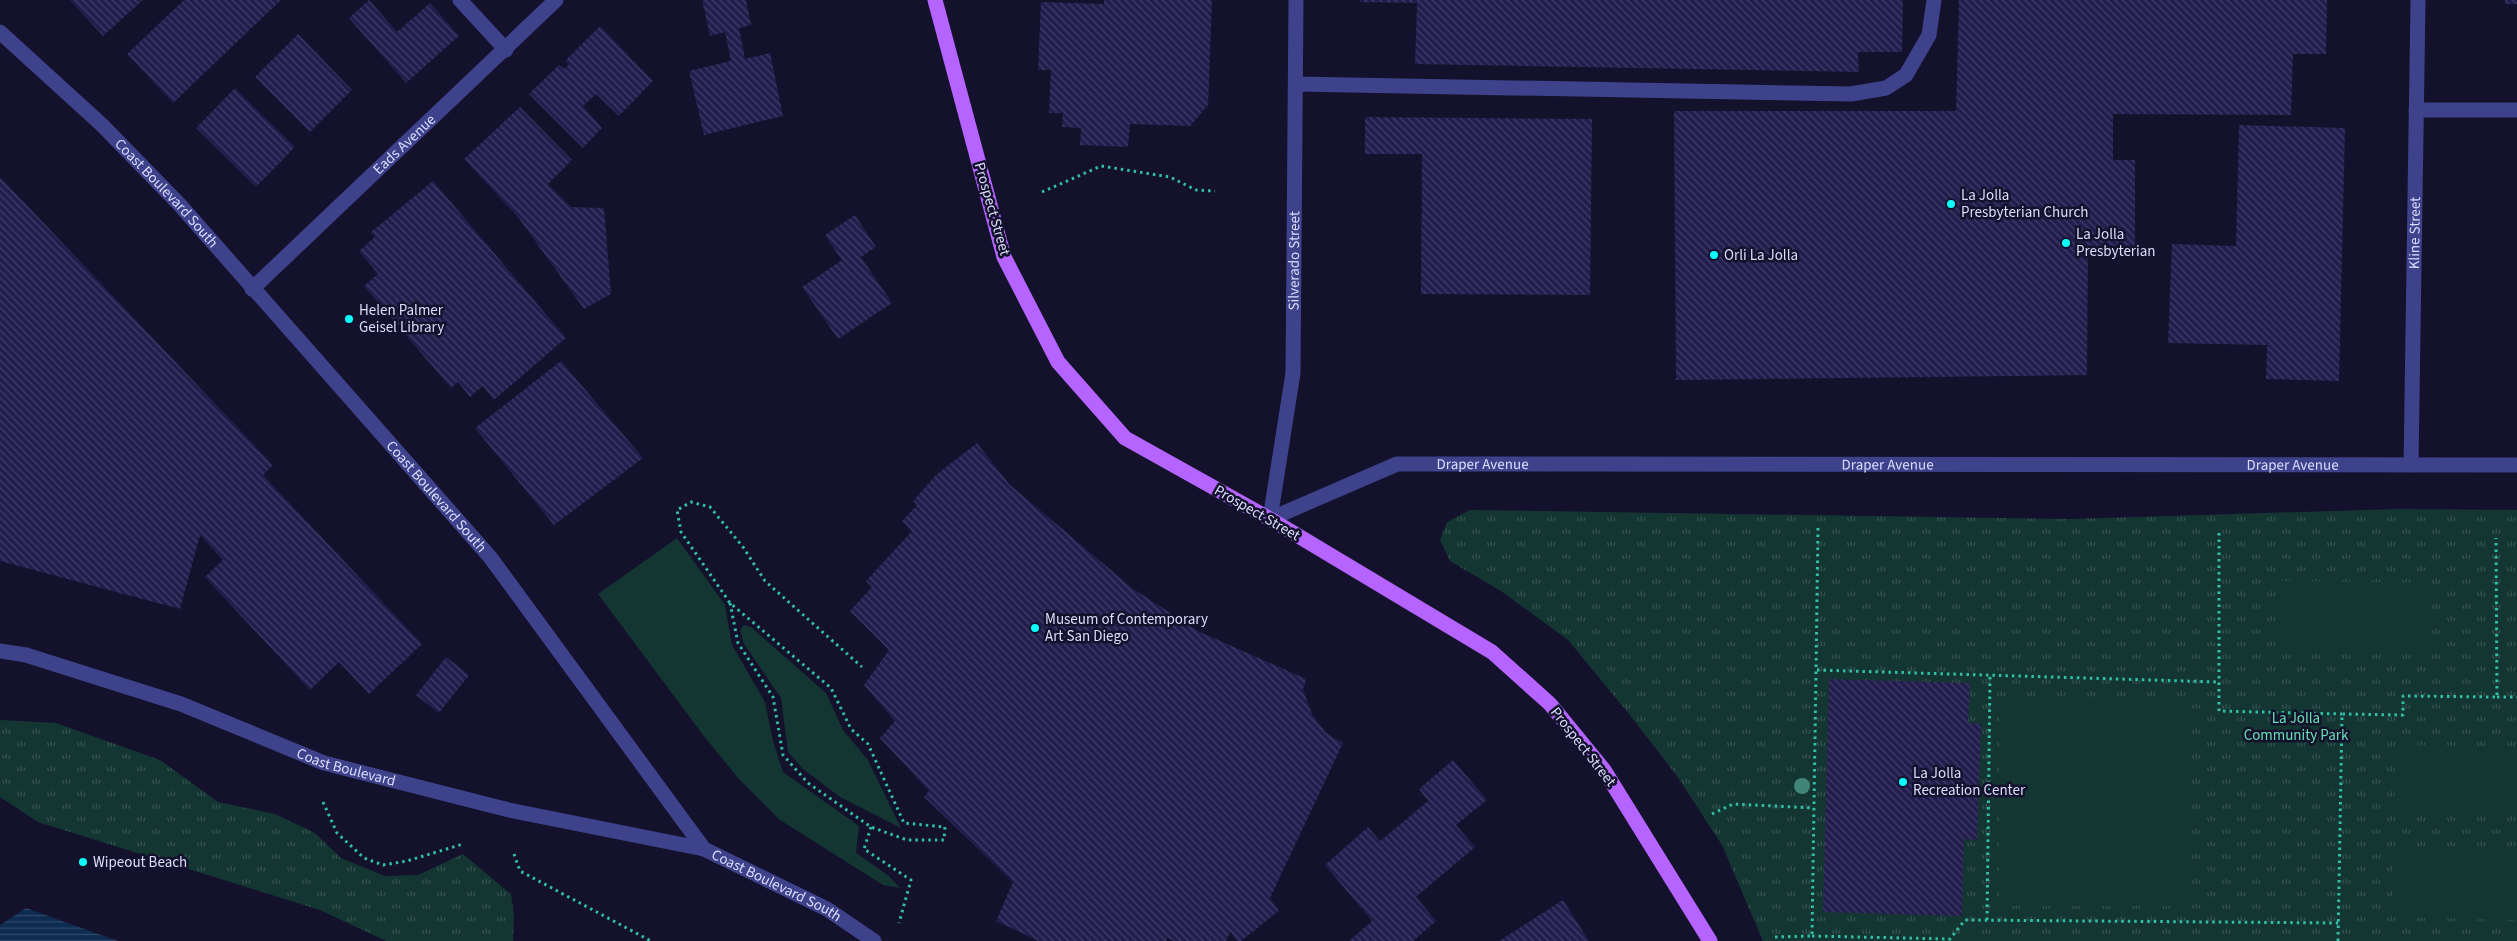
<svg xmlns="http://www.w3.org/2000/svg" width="2517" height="941" viewBox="0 0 2517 941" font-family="'Source Sans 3',sans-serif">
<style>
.grass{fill:url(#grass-tufts)}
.garden{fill:#143632}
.water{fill:url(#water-rules)}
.building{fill:url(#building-back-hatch)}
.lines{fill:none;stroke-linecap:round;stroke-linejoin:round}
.path{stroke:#31bfa8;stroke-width:3;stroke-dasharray:2.5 4;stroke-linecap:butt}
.minor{stroke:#3d428b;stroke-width:15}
.major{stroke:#b564ff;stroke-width:15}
.tree{fill:#418478}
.poi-dot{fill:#09fffe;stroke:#13112c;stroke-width:2}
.labels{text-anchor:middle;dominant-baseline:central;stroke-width:5;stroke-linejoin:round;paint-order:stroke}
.street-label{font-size:15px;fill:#ddf;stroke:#13112c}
.poi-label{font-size:15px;fill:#ddf;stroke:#13112c;text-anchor:start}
.park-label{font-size:15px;fill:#66e2b6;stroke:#13112c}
</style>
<defs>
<pattern id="grass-tufts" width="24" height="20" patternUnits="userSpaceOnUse" patternTransform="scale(1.25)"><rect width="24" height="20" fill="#143632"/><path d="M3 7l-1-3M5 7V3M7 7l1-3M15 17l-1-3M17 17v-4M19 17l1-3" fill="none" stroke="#365351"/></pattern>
<pattern id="water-rules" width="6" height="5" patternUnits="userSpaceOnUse" patternTransform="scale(1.25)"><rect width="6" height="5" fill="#0d2c50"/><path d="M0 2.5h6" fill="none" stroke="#304a6a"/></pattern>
<pattern id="building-back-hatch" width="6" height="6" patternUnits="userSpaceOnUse" patternTransform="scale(1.25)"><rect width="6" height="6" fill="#221d4d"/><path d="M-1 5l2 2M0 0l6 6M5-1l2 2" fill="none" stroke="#423d68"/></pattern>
</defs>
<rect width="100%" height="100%" fill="#13112c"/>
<!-- grass -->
<path class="grass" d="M2398,509L2517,510V941H1763L1722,845L1677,776L1629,714L1568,640L1501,591L1450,561L1440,540L1447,522L1470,510L2071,519Z
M0,720L56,723L160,760L218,802L275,814L315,833L341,858L385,876L418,875L463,854L511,894L514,916L513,941H386L320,910L38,822L0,797Z"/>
<!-- garden -->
<path class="garden" d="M677,538L725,605L732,645L765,702L773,741L783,772L859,826L856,853L889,876L900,888L883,885L780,820L738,778L703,735L598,594Z
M2277,581L2431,583L2430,654L2277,652Z
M744,625L751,627L826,693L843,730L868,760L901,828L840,797L803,769L788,752L781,698L744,644L740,630Z
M2000,702H2186V906H2000Z
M2396,745L2517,747V816L2394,814Z
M2394,848L2517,850V920L2393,917Z"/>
<!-- water -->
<path class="water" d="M26,908L118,941H0V925Z"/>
<!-- building -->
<path class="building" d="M70,0H143L103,36Z
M184,0H281L173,103L127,54Z
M369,0L397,32L430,3L459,36L406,83L349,18Z
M702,0H746L751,25L739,28L745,59L770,53L783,116L704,135L689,71L731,61L725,32L710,36Z
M1104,0H1212L1208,105L1190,126L1130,124L1128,147L1080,145L1081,128L1062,127L1063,113H1049L1051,70H1038L1041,2L1104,4Z
M1360,0H1903L1902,52H1858L1859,72L1415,64L1417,3L1360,2Z
M1959,0H2327L2326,54H2293L2291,115L2113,114V160H2135V248H2088L2087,375L1676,380L1674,111H1956Z
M2505,0H2517V4H2505Z
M600,26L653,81L619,116L596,94L583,106L602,128L583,148L529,94L559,65L564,69L569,64L565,61Z
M298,34L352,90L310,132L255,77Z
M235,88L295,147L256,187L196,128Z
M520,107L572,160L548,184L571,207L604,208L611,294L584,309L518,217L464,159Z
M1365,117L1592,119L1590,295L1421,294L1422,154H1365Z
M2239,125L2345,128L2339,381L2266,379L2267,345L2168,343L2172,244L2236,246Z
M0,177L273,465L263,475L422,644L369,694L339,662L310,690L205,577L223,560L200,535L180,609L0,561Z
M433,181L566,338L494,400L483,386L470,397L458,382L451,388L364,286L378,274L359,251L375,237L371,232Z
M855,215L876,247L861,257L892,303L838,339L802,287L842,260L825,235Z
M561,361L643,458L554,525L475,428Z
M977,443L1009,484L1132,588L1198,631L1306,679L1303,690L1312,714L1326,733L1343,743L1270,898L1279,911L1241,941H1237L1230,932L1226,941H1174L1168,938L1166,941H1039L996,921L1013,882L924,797L929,791L880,738L895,721L864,685L889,650L850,611L872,587L866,581L912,531L902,521L917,505L913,501L936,475Z
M446,657L469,675L439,713L416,695Z
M1829,679L1970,683L1968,723L1981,724L1977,840L1964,839L1962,916L1823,912Z
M1453,760L1487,800L1456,825L1475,847L1416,897L1436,921L1413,941H1349L1372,921L1325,865L1368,827L1380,841L1428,801L1419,789Z
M1563,900L1589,941H1499Z"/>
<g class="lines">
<!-- path -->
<path class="path" d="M1042,192L1101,166L1170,177L1196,190L1215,191
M1818,528L1816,670L2219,682
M2219,533V711L2342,714
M730,603L738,643L773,697L783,755L808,783L871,827L907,840H944L945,827L904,823L868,744L851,729L831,688L730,603L681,532L677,510L691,502L710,507L743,547L765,581L862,667
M2497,697H2517
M323,802L337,833L364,858L383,865L407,861L463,844
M1712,814L1733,804L1814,808
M871,827L864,849L911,880L899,923
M514,854L520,871L651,941
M1987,920L1990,675
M1812,936L1950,939L1965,920L2339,923
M1775,937L1812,936L1816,670
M2338,941L2342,714L2403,715V696L2497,697L2496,538"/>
<!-- minor -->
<g class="minor">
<path d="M460,0L506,50"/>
<path id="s1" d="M0,32L102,125L180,205L490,557L704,849L827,909L874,941"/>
<path d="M1296,84L1851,94L1886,88L1906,75L1929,35L1934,0"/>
<path d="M2416,110H2517"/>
<path id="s2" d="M252,289L556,0"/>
<path id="s3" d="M2411,465L2418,0"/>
<path id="s4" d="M1270,519L1397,464L2517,465"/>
<path id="s5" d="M1270,519L1293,373L1296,0"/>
<path id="s6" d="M0,651L26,655L181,704L324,763L509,810L704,849"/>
</g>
<!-- major -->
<path class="major" d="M935,0L1004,257L1058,362L1125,438L1270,519L1492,652L1550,704L1604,770L1710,941"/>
</g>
<!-- trees -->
<circle class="tree" cx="1802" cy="786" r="8"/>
<!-- markers -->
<g class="poi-dot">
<circle cx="1951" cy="204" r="5"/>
<circle cx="2066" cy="243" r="5"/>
<circle cx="1714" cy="255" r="5"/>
<circle cx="349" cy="319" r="5"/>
<circle cx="1035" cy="628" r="5"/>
<circle cx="1903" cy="782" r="5"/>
<circle cx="83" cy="862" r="5"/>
</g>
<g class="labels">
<!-- street labels -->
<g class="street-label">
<text stroke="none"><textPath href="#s2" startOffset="210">Eads Avenue</textPath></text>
<text stroke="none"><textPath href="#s1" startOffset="232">Coast Boulevard South</textPath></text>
<text transform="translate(992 209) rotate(74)">Prospect Street</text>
<text stroke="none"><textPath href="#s3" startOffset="232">Kline Street</textPath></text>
<text stroke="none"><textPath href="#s5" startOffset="260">Silverado Street</textPath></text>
<text stroke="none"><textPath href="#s4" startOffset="224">Draper Avenue</textPath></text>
<text stroke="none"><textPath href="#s4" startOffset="629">Draper Avenue</textPath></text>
<text stroke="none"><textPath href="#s4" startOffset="1034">Draper Avenue</textPath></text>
<text stroke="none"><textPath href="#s1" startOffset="638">Coast Boulevard South</textPath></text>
<text transform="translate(1257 513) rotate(30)">Prospect Street</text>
<text transform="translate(1583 747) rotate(52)">Prospect Street</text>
<text stroke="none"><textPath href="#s6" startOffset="366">Coast Boulevard</textPath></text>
<text stroke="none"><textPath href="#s1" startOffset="1162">Coast Boulevard South</textPath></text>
</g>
<!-- poi labels -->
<g class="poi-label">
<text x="1961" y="195">La Jolla<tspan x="1961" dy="17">Presbyterian Church</tspan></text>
<text x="2076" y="234">La Jolla<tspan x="2076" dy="17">Presbyterian</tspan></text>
<text x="1724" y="255">Orli La Jolla</text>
<text x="359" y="310">Helen Palmer<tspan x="359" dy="17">Geisel Library</tspan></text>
<text x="1045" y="619">Museum of Contemporary<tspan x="1045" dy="17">Art San Diego</tspan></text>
<text x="1913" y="773">La Jolla<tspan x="1913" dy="17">Recreation Center</tspan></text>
<text x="93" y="862">Wipeout Beach</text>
</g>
<!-- park labels -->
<g class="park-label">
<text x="2296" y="718">La Jolla<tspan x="2296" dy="17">Community Park</tspan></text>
</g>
</g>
</svg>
